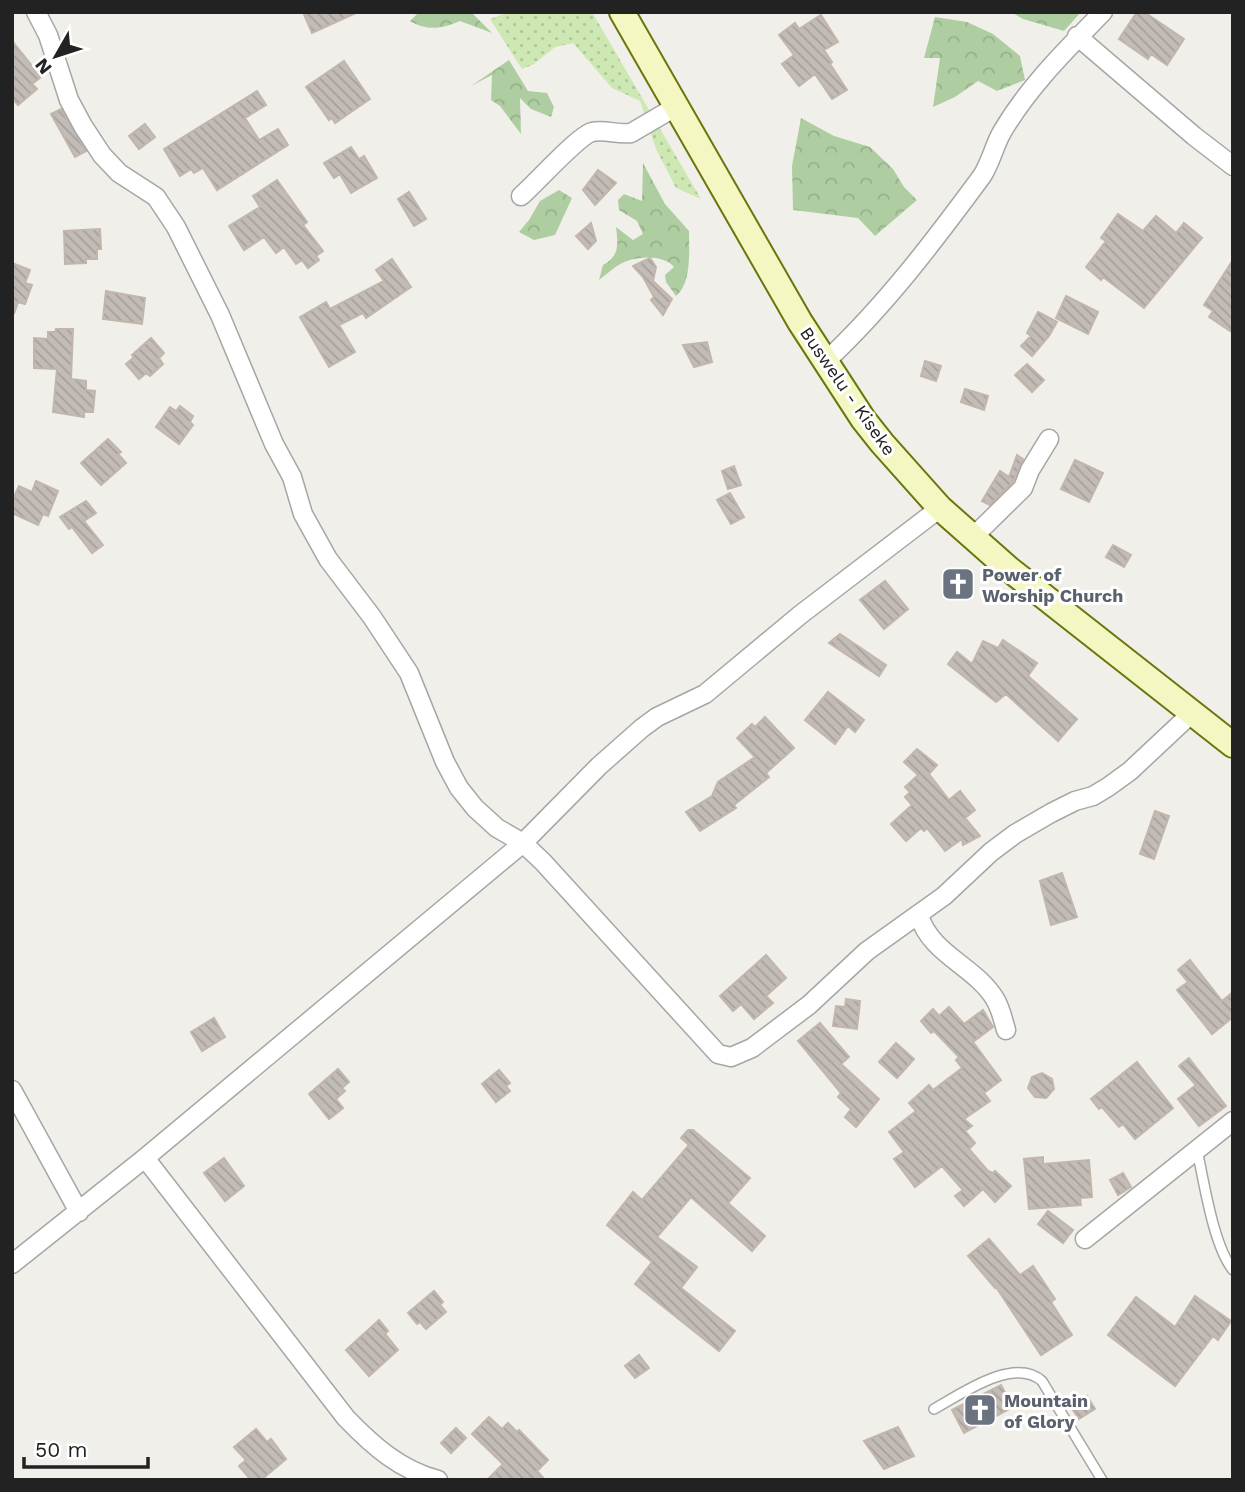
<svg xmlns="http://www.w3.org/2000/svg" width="1245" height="1492" viewBox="0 0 1245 1492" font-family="'Work Sans',sans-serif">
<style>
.grass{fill:url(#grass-dots)}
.forest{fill:url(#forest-crowns)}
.building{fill:url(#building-back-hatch);stroke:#c2b6ac;stroke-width:2}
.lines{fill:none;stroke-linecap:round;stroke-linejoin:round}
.service-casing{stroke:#a6a6a6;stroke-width:12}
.minor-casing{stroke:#a6a6a6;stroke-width:21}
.secondary-casing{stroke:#6a760c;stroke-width:28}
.service{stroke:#fff;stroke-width:9}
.minor{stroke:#fff;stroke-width:18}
.secondary{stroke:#f4f7c2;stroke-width:24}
.labels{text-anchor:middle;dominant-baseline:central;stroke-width:6;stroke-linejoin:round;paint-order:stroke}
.street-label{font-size:18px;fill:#222;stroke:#fff}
.worship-label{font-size:18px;font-weight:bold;fill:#5b616d;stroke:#fff;text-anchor:start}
</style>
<defs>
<pattern id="grass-dots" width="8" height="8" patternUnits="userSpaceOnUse" patternTransform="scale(1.75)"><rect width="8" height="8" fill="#cde8b3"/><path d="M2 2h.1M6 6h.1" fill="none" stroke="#b0c79a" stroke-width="1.8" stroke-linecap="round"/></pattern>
<pattern id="forest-crowns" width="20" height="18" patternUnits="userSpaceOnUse" patternTransform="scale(1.75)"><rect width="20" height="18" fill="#aecea1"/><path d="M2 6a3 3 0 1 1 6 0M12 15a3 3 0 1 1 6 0" fill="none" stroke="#95b18a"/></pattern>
<pattern id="building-back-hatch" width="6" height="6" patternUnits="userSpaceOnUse" patternTransform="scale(1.75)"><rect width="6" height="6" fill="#c2bbb6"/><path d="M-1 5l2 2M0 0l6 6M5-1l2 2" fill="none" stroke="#a6a09c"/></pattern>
</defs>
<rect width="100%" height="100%" fill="#f1efe9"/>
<!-- grass -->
<path class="grass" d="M510,12H592L701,199L676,188L656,149L640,101L612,88L573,43L555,47L534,64L522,69L490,19Z"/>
<!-- forest -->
<path class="forest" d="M419,12H471L492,33L460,21C442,29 427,31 410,21Z
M1011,12H1081L1064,31L1023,19Z
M935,17L967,22L993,34L1020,56L1025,80L997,91L978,81L955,97L933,107L940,58H924Z
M509,60L528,91L547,93L554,107L551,117L531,109L520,98L521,134L500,106L491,100L492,75L471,86Z
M801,118L834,136L870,147L893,169L904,187L917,200L875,236L858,218L793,210L792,166Z
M643,163L665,204L689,231C689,250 692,283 676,296L666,282L665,275L674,267C664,255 641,256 627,261C617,264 607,274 599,280L603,265C620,256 618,244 616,227L633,240L643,234L637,221L619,210L618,200L624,194L642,201Z
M559,190L572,198L555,235L534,240L519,232L529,220L540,201Z"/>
<!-- building -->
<path class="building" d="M303,12H358L312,33Z
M1137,12H1144L1184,39L1167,65L1151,54L1148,59L1119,39Z
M821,15L838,42L824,50L832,62L830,64L847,90L832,99L815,74L799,86L782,64L794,55L779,35L795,23L799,29Z
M12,41L41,77L32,84L37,89L18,105L12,98Z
M344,61L370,99L335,123L332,118L329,120L306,87Z
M257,91L266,105L245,118L259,140L278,129L288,145L217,190L203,168L194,173L191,169L180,176L164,149Z
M61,109L86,151L75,157L51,114Z
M145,124L155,137L139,149L129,136Z
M351,147L359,159L364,156L377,178L351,193L340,174L334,178L324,163Z
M598,170L616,183L595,205L583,190Z
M277,180L307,222L303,225L323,251L316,256L319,260L308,268L302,260L296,264L284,247L276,253L264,237L244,250L229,226L260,207L253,196Z
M409,192L426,219L414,226L398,199Z
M1118,214L1143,231L1156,216L1176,233L1184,223L1202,238L1144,308L1103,277L1101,280L1086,267L1106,241L1101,238Z
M591,223L596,241L588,249L576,236Z
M100,229L101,249H97V259H86V263L65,264L64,231Z
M650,258L656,267L653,281L672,299L663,315L651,300L654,297L643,277L633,266Z
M392,259L411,287L366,318L363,313L339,325L355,352L329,367L300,317L326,302L330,309L384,281L376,270Z
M1233,260V333L1209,317L1213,311L1204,305Z
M12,263L30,270L25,283L32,285L25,304L18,302L14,314Z
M106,291L145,298L142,324L103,319Z
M1066,296L1098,312L1088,334L1056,318Z
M1038,312L1057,322L1049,336L1032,356L1021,346L1031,336L1027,333Z
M56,329H73L71,379L86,381V390L95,391L93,412H84V417L53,412L57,369L34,368V338L48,339V332H55Z
M151,338L164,353L159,358L163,364L150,376L146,373L139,379L126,364L134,357L132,355Z
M707,342L712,362L694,367L683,345Z
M925,361L941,366L936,381L921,376Z
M1027,364L1044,380L1032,392L1015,375Z
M965,389L988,396L984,410L961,402Z
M180,406L193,416L190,422L193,425L179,444L156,427L170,407L176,411Z
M108,439L121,452L118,454L126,463L101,485L81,463Z
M1017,455L1023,459L1013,482L990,505L982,501L1000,471L1009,477Z
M1075,460L1103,473L1089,502L1061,489Z
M734,466L741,485L728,489L722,471Z
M36,481L58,491L48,516L43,514L38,525L12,513V501L19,486L32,492Z
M730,493L744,517L731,524L717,500Z
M86,501L96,513L84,521L103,545L92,553L72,527L69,529L60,517Z
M1113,545L1131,555L1124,567L1106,557Z
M885,581L908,609L884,629L860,600Z
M840,634L886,665L879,676L829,643Z
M1003,640L1037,663L1028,676L1077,719L1058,741L1006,694L996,702L948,664L957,652L972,664L983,641L998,648Z
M828,692L864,720L855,732L848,726L835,744L805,720Z
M765,717L794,748L766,773L769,777L734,805L736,808L700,831L686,812L712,796L718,782L755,757L737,738L752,724L755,727Z
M917,749L937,765L929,774L949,800L960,791L975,810L965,818L980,836L963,845L962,839L945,851L927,828L924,831L921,828L906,841L891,824L912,805L905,797L910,792L905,787L918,775L904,762Z
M1155,811L1169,816L1154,859L1140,854Z
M1062,873L1077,917L1051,925L1040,881Z
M766,955L786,978L766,996L773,1003L754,1019L741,1004L733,1011L720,996Z
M1190,960L1222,1001L1233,992V1017L1212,1034L1177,990L1188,982L1178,970Z
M846,999L860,1001L857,1029L833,1026L836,1006L845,1007Z
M949,1007L964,1024L983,1010L993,1027L973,1042L1001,1080L984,1093L990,1101L964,1119L972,1126L965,1131L975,1143L969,1149L988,1171L993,1173L995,1171L1011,1186L995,1202L983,1189L964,1206L955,1196L963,1190L942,1166L915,1187L894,1159L904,1152L889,1132L916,1111L909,1103L929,1085L933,1090L962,1068L956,1060L959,1057L934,1031L931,1033L921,1021L933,1009L939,1016Z
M214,1018L225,1037L202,1051L191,1032Z
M820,1023L849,1057L841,1064L879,1099L856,1127L845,1117L851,1109L838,1097L841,1093L798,1041Z
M896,1043L914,1059L897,1078L879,1062Z
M1189,1058L1226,1106L1199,1126L1178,1099L1196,1085L1179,1066Z
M1137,1062L1173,1108L1135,1139L1123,1124L1119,1127L1102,1107L1099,1109L1091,1099Z
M338,1069L349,1082L342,1088L345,1091L336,1099L343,1108L329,1119L309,1094Z
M499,1070L510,1083L506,1086L510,1091L496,1102L482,1084Z
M1042,1073L1052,1079L1054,1089L1046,1098L1035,1097L1028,1088L1032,1077Z
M688,1130H693L750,1178L728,1203L765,1236L752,1251L691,1197L657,1237L697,1267L681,1288L735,1331L719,1351L635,1284L652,1262L607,1225L633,1192L642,1200L689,1145L681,1138Z
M1043,1157V1164L1089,1160L1092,1197L1080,1198L1081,1205L1029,1209L1024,1159Z
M224,1158L244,1186L225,1201L204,1173Z
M1123,1173L1131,1187L1118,1195L1110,1180Z
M1048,1211L1073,1230L1063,1243L1038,1224Z
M989,1239L1020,1275L1033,1266L1055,1299L1051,1302L1072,1335L1041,1355L996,1287L995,1288L968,1256Z
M434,1291L443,1302L440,1305L446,1312L426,1329L420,1322L417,1324L408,1313Z
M1195,1296L1231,1321L1218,1340L1213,1336L1175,1386L1108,1335L1136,1297L1175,1327Z
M379,1320L388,1331L385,1334L398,1350L369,1376L346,1350Z
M639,1355L649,1368L635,1378L625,1366Z
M1001,1385L1013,1407L964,1433L952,1410Z
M1087,1396L1095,1409L1079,1419L1071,1407Z
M489,1417L502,1429L508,1423L517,1432L519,1430L548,1460L537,1471L545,1480H487L503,1464L472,1434Z
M898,1427L914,1456L884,1469L864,1441Z
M456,1428L466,1438L451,1453L441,1443Z
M256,1429L267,1442L271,1439L286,1459L261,1480H251L239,1466L246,1460L234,1447Z"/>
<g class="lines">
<defs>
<path id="service" d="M1197,1150C1204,1181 1213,1245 1233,1270
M934,1409C961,1394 1014,1356 1042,1381L1102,1480"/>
<path id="minor" d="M36,12L48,35L69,100L83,126L102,155L119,173L156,197L176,227L220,315L274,444L292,477L303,514L328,559L372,617L409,673L445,762L459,788L475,808L497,828L523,843L543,862L718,1054L731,1057L752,1048L809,1005L867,951L944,896L991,852L1015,834L1051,813L1075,801L1093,796L1108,787L1130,771L1192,713
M1077,36L1194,136L1233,166
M521,196C536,183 578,136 592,132C605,129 618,135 631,133L677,106
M826,361C885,306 934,241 982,176C991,162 994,146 1002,132C1029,86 1066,50 1103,12
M973,537L1023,488L1030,470L1049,439
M919,915C930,954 975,966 995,999C1001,1009 1003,1020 1006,1030
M12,1090L79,1212
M145,1158L346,1418C373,1446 400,1470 438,1480
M1085,1239L1233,1121
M12,1264L145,1158L523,843L599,766L642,728L657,717L705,694L800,615L940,508"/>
<path id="secondary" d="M622,12L800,322L863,419L882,443L940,508L1009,569L1233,745"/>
</defs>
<!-- service casing -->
<use href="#service" class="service-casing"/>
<!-- minor casing -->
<use href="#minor" class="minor-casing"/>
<!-- secondary casing -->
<use href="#secondary" class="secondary-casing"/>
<!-- service -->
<use href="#service" class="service"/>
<!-- minor -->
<use href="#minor" class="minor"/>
<!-- secondary -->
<use href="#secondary" class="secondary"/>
</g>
<!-- icons -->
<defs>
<symbol id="church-square" viewBox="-11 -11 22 22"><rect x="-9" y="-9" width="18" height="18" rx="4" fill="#6b7280" stroke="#fff"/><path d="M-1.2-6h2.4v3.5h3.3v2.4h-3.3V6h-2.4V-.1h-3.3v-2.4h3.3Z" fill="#fff"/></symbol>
</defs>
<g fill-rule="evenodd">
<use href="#church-square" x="939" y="565" width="38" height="38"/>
<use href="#church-square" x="961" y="1391" width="38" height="38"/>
</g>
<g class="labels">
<!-- street labels -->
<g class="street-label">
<text transform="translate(848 391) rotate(55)">Buswelu - Kiseke</text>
</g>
<!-- worship labels -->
<g class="worship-label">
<text x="982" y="574">Power of<tspan x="982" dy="21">Worship Church</tspan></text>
<text x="1004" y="1400">Mountain<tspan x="1004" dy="21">of Glory</tspan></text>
</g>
</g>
<!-- border -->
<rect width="1245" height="1492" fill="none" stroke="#222222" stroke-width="28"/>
<!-- north arrow -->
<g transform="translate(56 56) rotate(231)" stroke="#ffffff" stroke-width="5" paint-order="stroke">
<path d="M0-5L12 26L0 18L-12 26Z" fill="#222222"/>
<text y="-10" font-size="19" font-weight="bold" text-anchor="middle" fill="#222222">N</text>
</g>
<!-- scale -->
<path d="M24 1457v10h124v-10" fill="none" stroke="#222222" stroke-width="3.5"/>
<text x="35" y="1457" font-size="21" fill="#222222" stroke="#ffffff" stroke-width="5" paint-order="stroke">50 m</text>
</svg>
